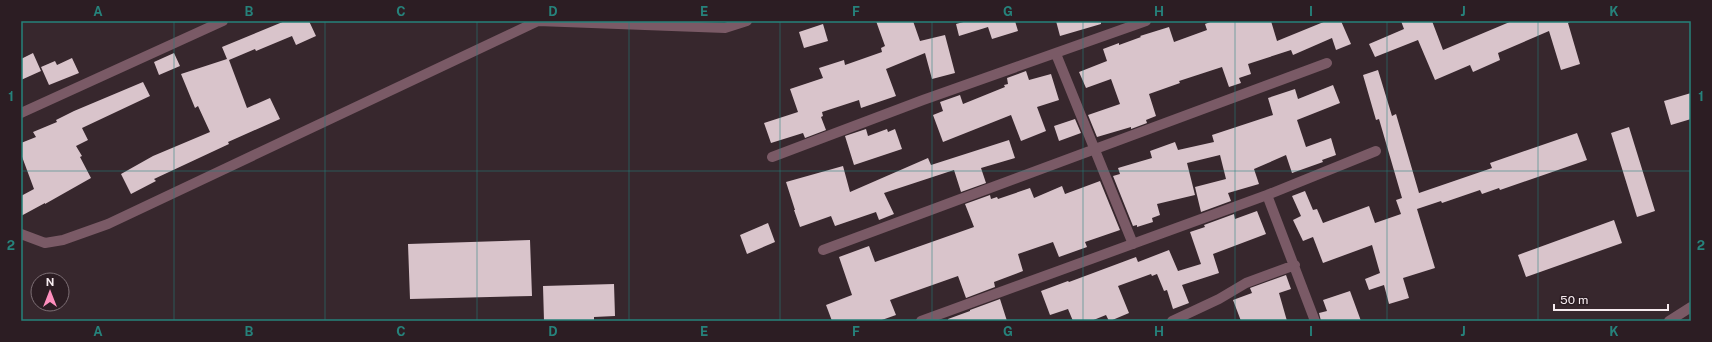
<svg xmlns="http://www.w3.org/2000/svg" width="1712" height="342" viewBox="0 0 1712 342" font-family="'Public Sans',sans-serif">
<style>
.building{fill:#d9c4cb}
.lines{fill:none;stroke-linecap:round;stroke-linejoin:round}
.minor{stroke:#7a5a66;stroke-width:10}
.grid{fill:none;stroke:#26827b;stroke-width:1;stroke-opacity:0.55}
.neatline{fill:none;stroke:#26827b;stroke-width:1.5}
.grid-label{font-size:13px;text-anchor:middle;font-weight:bold;fill:#26827b}
</style>
<rect width="100%" height="100%" fill="#37272d"/>
<!-- building -->
<path class="building" d="M285,21H309L316,36L296,45L292,36L256,51L255,49L229,60L247,108L270,98L280,119L228,142L229,144L154,179L156,181L131,194L121,174L153,156L210,132L198,106L195,108L181,74L227,59L222,47Z
M876,21H913L920,41L945,35L955,73L932,79L925,53L886,69L896,96L861,108L859,100L822,112L823,116L821,117L826,130L805,138L803,133L771,143L764,123L798,112L790,89L823,78L819,68L844,60L845,65L882,52L881,48L885,46Z
M967,21H1015L1018,31L992,39L988,27L959,36L956,24Z
M1056,21H1101V24L1060,36Z
M1213,21H1271L1277,41L1326,21H1341L1351,44L1336,50L1332,38L1293,55L1291,50L1248,64L1251,74L1239,78L1241,83L1229,87L1222,67L1179,81L1180,83L1149,94L1156,116L1146,120L1147,123L1131,129V127L1097,137L1088,115L1120,104L1111,79L1086,88L1079,72L1107,61L1103,49L1119,43V45L1141,37L1140,36L1169,27L1174,42L1207,30L1205,24Z
M1401,21H1432L1443,50L1512,21H1572L1568,23L1580,64L1561,70L1549,31L1498,53L1500,60L1473,72L1470,65L1435,80L1418,40L1375,57L1369,44L1404,29Z
M823,24L828,41L804,48L799,32Z
M33,53L41,71L21,80V59Z
M174,53L180,66L159,75L154,62Z
M72,58L79,73L49,85L41,67L55,61L57,65Z
M1378,70L1392,116L1396,114L1419,193L1492,168L1490,163L1577,133L1587,160L1500,190L1499,188L1482,194L1480,190L1442,203L1441,201L1417,209L1435,268L1403,278L1409,298L1389,304L1384,285L1369,290L1365,279L1380,273L1372,245L1323,263L1313,237L1303,241L1293,220L1301,216L1292,196L1305,191L1313,210L1317,209L1323,223L1369,206L1375,223L1401,214L1396,200L1402,198L1379,119L1376,120L1363,75Z
M1026,71L1029,80L1051,74L1059,100L1037,107L1046,131L1021,141L1011,115L943,142L933,115L943,111L940,102L960,95L963,104L1005,87L1004,85L1008,84L1007,78Z
M143,82L150,96L82,128L88,140L76,146L82,156L80,157L91,178L45,204V203L21,216V196L34,189L21,154V143L36,137L33,132L57,122L56,120L74,111Z
M1333,85L1340,103L1297,120L1306,147L1331,138L1336,155L1322,160L1323,162L1292,173L1286,155L1254,169L1259,184L1228,193L1231,201L1201,212L1195,187L1226,179L1220,155L1187,163L1195,195L1157,204L1160,215L1152,218L1153,222L1137,227V225L1133,226L1113,176L1120,174L1118,168L1152,158L1150,151L1175,142L1178,150L1214,142L1212,135L1273,115L1268,98L1295,89L1298,99Z
M1691,93V119L1671,125L1664,101Z
M1075,119L1081,133L1059,141L1054,126Z
M1629,127L1655,211L1637,217L1611,133Z
M866,129L868,136L887,129L888,132L895,129L902,149L854,165L845,136Z
M1009,140L1015,158L981,168L986,183L961,192L954,170L884,193L894,214L879,220L876,212L835,226L831,216L800,227L794,210H795L786,182L843,166L850,192L928,158L931,165Z
M1100,181L1120,230L1085,242L1087,247L1059,257L1053,242L1018,254L1023,271L994,282L995,287L966,298L958,276L890,300L896,315L879,321H832L826,305L852,295L839,257L869,246L875,262L974,227L965,204L990,195L991,199L997,197L998,199L1030,188L1034,198L1062,186L1065,194Z
M1257,211L1266,234L1213,254L1219,273L1182,285L1189,303L1173,309L1167,290L1164,291L1157,274L1152,276L1151,274L1118,286L1129,313L1110,321H1109L1106,315L1091,321H1073L1068,309L1050,315L1041,291L1068,281L1069,282L1136,257L1138,262L1169,250L1178,271L1201,264L1190,232L1205,227L1204,225L1234,214L1235,219Z
M1614,220L1622,243L1526,277L1518,255Z
M768,223L775,242L747,254L740,235Z
M530,240L532,296L410,299L408,244Z
M1286,275L1291,289L1279,293L1287,321H1241L1233,300L1252,293L1250,288Z
M614,284L615,316L594,317V321H544L543,286Z
M1350,291L1361,321H1321L1319,313L1327,311L1323,300Z
M1000,299L1007,321H948V319L970,311V310Z"/>
<g class="lines">
<!-- minor -->
<path class="minor" d="M1056,54L1133,244
M21,113L223,21
M772,157L923,100L1146,21
M1267,195L1315,321
M21,234L45,243L63,240L108,224L538,21L725,28L747,21
M823,250L1327,63
M921,321L1267,195L1376,151
M1172,321L1219,299L1246,283L1295,265
M1669,321L1691,307"/>
</g>
<!-- grid -->
<path class="grid" d="M174,21V321M325,21V321M477,21V321M629,21V321M780,21V321M932,21V321M1083,21V321M1235,21V321M1387,21V321M1538,21V321M21,171H1691"/>
<!-- border -->
<rect width="1712" height="342" fill="none" stroke="#2c1d23" stroke-width="44"/>
<!-- north arrow -->
<g transform="translate(50 292)"><circle r="19" fill="#2c1d23" stroke="#7d6f75"/>
<path d="M0-3L7 15L0 10L-7 15Z" fill="#fe8ebd"/>
<text y="-6" font-size="11" font-weight="bold" text-anchor="middle" fill="#f6ebef">N</text>
</g>
<!-- scale -->
<path d="M1554 304v6h114v-6" fill="none" stroke="#f6ebef" stroke-width="2"/>
<text x="1560" y="304" font-size="12" fill="#f6ebef" stroke="#2c1d23" stroke-width="3" paint-order="stroke">50 m</text>
<rect x="22" y="22" width="1668" height="298" class="neatline"/>
<g class="grid-label">
<text x="98" y="16">A</text>
<text x="249" y="16">B</text>
<text x="401" y="16">C</text>
<text x="553" y="16">D</text>
<text x="704" y="16">E</text>
<text x="856" y="16">F</text>
<text x="1008" y="16">G</text>
<text x="1159" y="16">H</text>
<text x="1311" y="16">I</text>
<text x="1463" y="16">J</text>
<text x="1614" y="16">K</text>
<text x="11" y="101">1</text>
<text x="1701" y="101">1</text>
<text x="11" y="250">2</text>
<text x="1701" y="250">2</text>
<text x="98" y="336">A</text>
<text x="249" y="336">B</text>
<text x="401" y="336">C</text>
<text x="553" y="336">D</text>
<text x="704" y="336">E</text>
<text x="856" y="336">F</text>
<text x="1008" y="336">G</text>
<text x="1159" y="336">H</text>
<text x="1311" y="336">I</text>
<text x="1463" y="336">J</text>
<text x="1614" y="336">K</text>
</g>
</svg>
